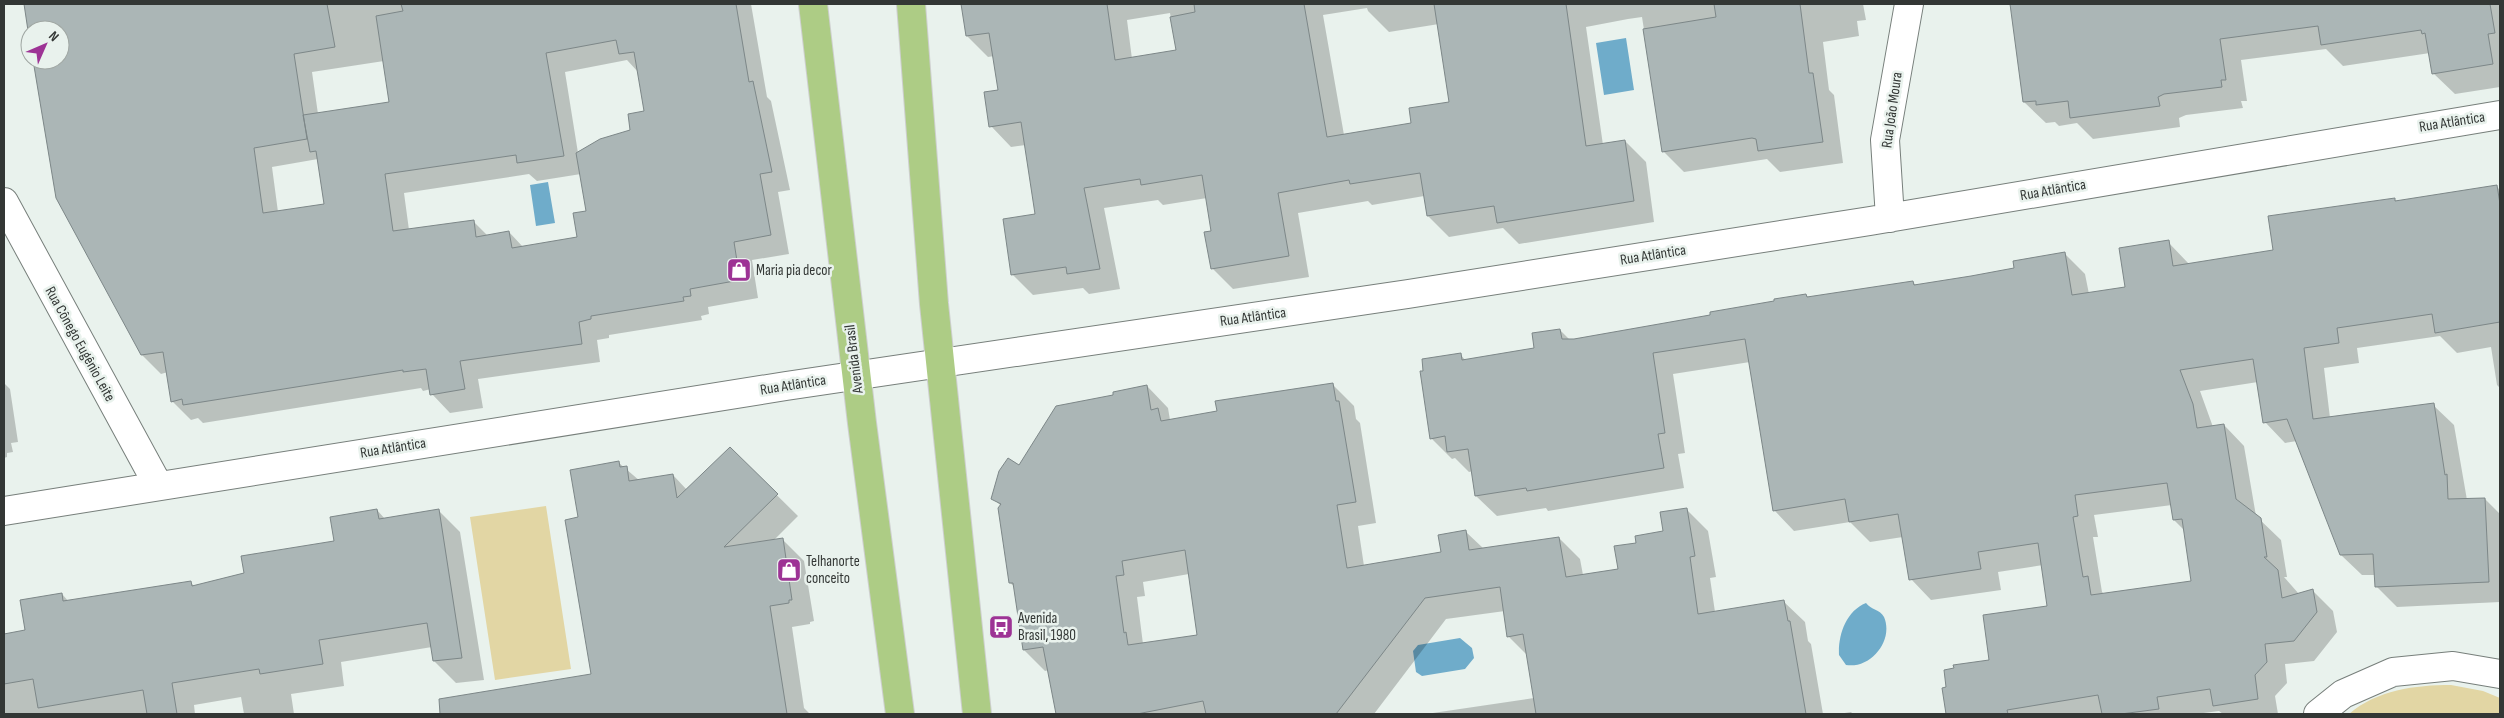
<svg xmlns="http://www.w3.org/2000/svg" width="2504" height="718" viewBox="0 0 2504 718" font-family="'Sofia Sans Condensed',sans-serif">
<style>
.green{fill:#e2d6a4}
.water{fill:#6facca}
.shadow{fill:#0003;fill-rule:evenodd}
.building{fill:#abb6b6;stroke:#7d8788;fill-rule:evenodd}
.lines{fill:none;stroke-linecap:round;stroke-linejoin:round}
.minor-casing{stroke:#777f7b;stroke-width:30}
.major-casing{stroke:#cecfcf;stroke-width:30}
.minor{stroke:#fff;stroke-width:28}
.major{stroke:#adcc85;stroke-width:28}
.labels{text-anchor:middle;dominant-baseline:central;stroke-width:5;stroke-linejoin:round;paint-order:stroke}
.street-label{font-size:15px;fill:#333735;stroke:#e9f2ed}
.poi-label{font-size:15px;fill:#333735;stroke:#e9f2ed;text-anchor:start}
</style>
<rect width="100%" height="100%" fill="#e9f2ed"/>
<!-- green -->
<path class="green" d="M546,506L571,669L495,680L470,517Z
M2451,685L2483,691L2500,698V714H2349C2377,690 2415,685 2451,685Z"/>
<!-- water -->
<path class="water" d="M1626,38L1634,90L1604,95L1596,43Z
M548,182L555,223L536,226L530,185Z
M1866,603C1871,610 1880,609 1884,617C1894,640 1871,669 1846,665L1839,655C1838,635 1846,611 1866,603Z
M1460,638L1472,648L1474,658L1465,669L1422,676L1416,672L1413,651L1418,645Z"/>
<!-- shadow -->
<path class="shadow" d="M25,4H751L767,97L771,101L790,190L778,192L789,254L752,260L758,298L708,307L709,314L701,316L702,320L609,335V338L597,340L600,362L478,379L483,408L450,413L432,394L431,389L423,391L421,388L203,423L198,418L191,420L172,401L168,372L161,374L142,355L55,194L79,190L34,60H60V30H30V34ZM627,60L639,73L645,112L631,131L578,153L565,72ZM384,61L390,103L318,114L312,72ZM318,159L326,205L278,212L272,167ZM529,174L537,181L581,174L588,212L579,238L523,247L509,232L488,236L473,221L409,230L404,193Z
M962,4H1863L1866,20L1857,21L1859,36L1823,42L1829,90L1834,95L1843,163L1780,172L1767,159L1684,172L1663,151L1642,17L1628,19L1586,27L1603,145L1625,141L1646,162L1654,222L1519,244L1503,228L1449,237L1428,216L1424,196L1372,205L1368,201L1298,213L1309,277L1233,289L1212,268L1213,232L1207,198L1163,205L1158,200L1104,208L1120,289L1089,294L1083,288L1033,295L1012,274L1036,215L1026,145L1011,147L991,126L999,91L994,56L988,57L967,36ZM1367,8L1368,11L1389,32L1439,24L1451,103L1413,124L1344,135L1323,15ZM1170,13L1177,51L1132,59L1127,20Z
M2011,4H2500V87L2455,94L2433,73L2430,53L2343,66L2326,49L2241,60L2247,101H2241L2243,108L2186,115L2179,118L2180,127L2093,139L2077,123L2059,126L2055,122L2046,123L2024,102Z
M2497,187L2500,190V388L2497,385L2491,347L2457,353L2440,336L2357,348L2359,363L2324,368L2330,418L2433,405L2454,425L2467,500L2485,499L2500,514V602L2397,607L2376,586V575H2362L2341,555L2297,441L2285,443L2265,422L2258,382L2200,391L2213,427L2224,425L2244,446L2256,516L2281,540L2287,577H2284L2299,594L2312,590L2333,611L2337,632L2314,661L2285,664L2287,683L2275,696L2278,714H2223L2219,711L2196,714H1948L1944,689L1991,661L2049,607L2043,565L1998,572L2001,590L1931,600L1911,579L1903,537L1870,542L1850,522L1794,531L1774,510L1750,362L1673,374L1685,453L1678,454L1684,488L1548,511L1546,508L1497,516L1476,496L1473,471L1469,472L1455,458L1452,459L1431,438L1460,354L1466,361L1536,349L1560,330L1570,340L1711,316L1806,295L1809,298L1913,282L1916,286L2015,269L2065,254L2085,274L2089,294L2126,288L2168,242L2189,264L2274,251L2394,199L2397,202ZM2172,505L2174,520L2185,531L2193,582L2104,594L2102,592L2093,537H2098L2094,515Z
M4,383L10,389L18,442L11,443L13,452L7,453V457L4,458Z
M1333,385L1354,406L1356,419L1360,423L1376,523L1358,526L1364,566L1442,554L1466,532L1484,549L1559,538L1580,559L1583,575L1619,570L1638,544L1664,532L1686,509L1708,531L1716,577L1710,578L1715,612L1783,601L1805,622L1808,641L1811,644L1823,714H1426L1534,698L1528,656L1508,636L1505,611L1446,619L1374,714H1057L1049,670L1045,671L1024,650L1015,587L1010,583L1001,506L993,498L1019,467L1115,396L1147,386L1168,408L1170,420L1218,412ZM1189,574L1198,636L1143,644L1137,597L1145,596L1143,582Z
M730,449L798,516L774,540L782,539L804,561L814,621L810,622V624L792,627L804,708L810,714H450L447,699L592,675L580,518L619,463L640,481L673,475L687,490Z
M377,510L385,519L438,510L460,532L484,680L456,683L434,661L432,647L341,662L344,686L291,694L294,714H244L241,697L194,705L195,714H4V635L27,631L62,594L69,602L191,583L195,587L245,574L335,542Z
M1851,712L1853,714H1838Z"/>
<!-- building -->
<path class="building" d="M24,4H327L335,47L294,54L307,139L254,148L263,213L324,204L316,151L310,152L303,115L389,102L376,16L403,11L401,4H736L749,82L753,81L772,172L760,174L771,235L734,242L740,280L690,289L691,296L683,297L684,301L591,316V319L579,322L582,344L460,361L465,389L430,395L426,369L403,372V370L183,405L182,399L171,402L163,352L141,355L56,198L33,60H60V30H30V44ZM616,40L619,54L634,52L644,111L628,114L630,130L600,139L576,153L586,211L573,213L577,237L512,248L509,231L476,237L474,220L393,231L385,174L516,155L517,163L564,156L546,53Z
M961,4H1107L1115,60L1176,50L1170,17L1195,12L1194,4H1304L1327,137L1411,123L1409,108L1449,102L1434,4H1566L1586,146L1625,140L1634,201L1497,223L1494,206L1427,216L1420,173L1350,184L1349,180L1278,193L1289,256L1211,269L1204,232L1211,231L1202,175L1141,185L1140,179L1084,188L1100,269L1067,274L1066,267L1011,275L1003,219L1035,214L1021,122L989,127L984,92L998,90L989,33L966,36Z
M1714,4H1800L1809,73H1813L1823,142L1758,151L1756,139L1752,138L1662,152L1643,29L1716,17Z
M2010,4H2490L2495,33L2488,34L2493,64L2432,74L2425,33L2422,34L2421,30L2321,45L2318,26L2220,39L2226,80H2221L2222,87L2164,94L2158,97L2160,106L2070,118L2068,101L2036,105V101L2023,102Z
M2497,185L2500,204V322L2435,333L2432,314L2337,328L2339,343L2304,348L2313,419L2434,403L2445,475L2447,474L2448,499L2485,498L2489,582L2375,587L2373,554L2340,555L2287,419L2263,423L2253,359L2180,370L2193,404L2197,428L2224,424L2236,499L2261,518L2267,557H2264L2278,570L2282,598L2313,589L2317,612L2294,641L2265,644L2267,662L2255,675L2258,699L2213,706L2210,689L2157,697L2159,709L2121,714H2102L2098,695L2007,710L2008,714H1946L1942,688L1946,687L1944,670L1954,668L1953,665L1989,660L1983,615L2047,606L2038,543L1978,552L1981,569L1909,580L1898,514L1849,522L1845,499L1773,511L1745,339L1653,353L1665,433L1658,434L1664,468L1527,491L1526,488L1475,496L1468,449L1447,452L1445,436L1430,439L1420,371H1423L1422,359L1461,353L1462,360L1534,348L1532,333L1560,329L1562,339H1574L1710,315V312L1774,301V299L1806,294L1807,297L1913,281L1914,285L1971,276L2014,268L2013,261L2065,252L2072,295L2125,287L2119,248L2169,240L2173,266L2273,250L2268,216L2395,198V201ZM2167,483L2173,520L2182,519L2191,581L2091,595L2088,576L2083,577L2073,517L2078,516L2075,495Z
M1333,383L1336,401H1339L1356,502L1337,505L1347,568L1441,552L1438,535L1466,530L1469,550L1559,537L1566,577L1618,569L1614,546L1636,543L1635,536L1663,531L1660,512L1687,508L1695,556L1690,557L1698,614L1784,600L1788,621H1790L1806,714H1536L1523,634L1507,637L1500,587L1425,598L1336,714H1206L1203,701L1137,714H1056L1043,647L1023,650L1013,583H1009L998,508L1001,504L991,499L999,471L1008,458L1019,465L1056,406L1113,395V392L1147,385L1151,410L1158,408L1161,421L1217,411L1215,401ZM1185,550L1197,635L1128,645L1126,632L1124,633L1116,576L1124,575L1122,561Z
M730,447L778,494L724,547L783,538L792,600H789V603L770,606L787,714H440L439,699L591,674L565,520L578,517L570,470L619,461L620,467L627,466L629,481L673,474L677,498Z
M377,509L379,519L439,509L462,658L433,661L427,623L319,640L323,664L260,674L259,669L172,683L177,714H147L143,690L38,708L33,679L4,684V634L25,630L20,600L62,593L63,601L191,581L192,586L244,573L241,556L334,541L330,517Z"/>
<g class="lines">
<defs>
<path id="minor" d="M4,202L158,485
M1890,218L1885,140L1909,4
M4,511L786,386L1408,294L1870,221L2500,115
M2318,714L2343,694L2393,672L2453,666L2500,674"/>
<path id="major" d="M813,4L862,423L900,714
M911,4L934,304L977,714"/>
</defs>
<!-- minor casing -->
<use href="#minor" class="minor-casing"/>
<!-- major casing -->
<use href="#major" class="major-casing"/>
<!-- minor -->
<use href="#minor" class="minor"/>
<!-- major -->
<use href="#major" class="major"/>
</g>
<!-- icons -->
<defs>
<symbol id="shop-square" viewBox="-11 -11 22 22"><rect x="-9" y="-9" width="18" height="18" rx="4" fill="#9d3395" stroke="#e9f2ed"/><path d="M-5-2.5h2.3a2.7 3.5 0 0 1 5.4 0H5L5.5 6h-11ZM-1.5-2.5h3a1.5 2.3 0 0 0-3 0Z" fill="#fff"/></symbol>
<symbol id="bus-square" viewBox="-11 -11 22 22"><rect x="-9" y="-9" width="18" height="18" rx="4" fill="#9d3395" stroke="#e9f2ed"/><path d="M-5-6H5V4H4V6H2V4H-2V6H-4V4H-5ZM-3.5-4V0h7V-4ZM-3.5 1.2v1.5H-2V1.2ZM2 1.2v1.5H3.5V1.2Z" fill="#fff"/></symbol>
</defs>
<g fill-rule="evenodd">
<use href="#shop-square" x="725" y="256" width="28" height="28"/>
<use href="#shop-square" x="775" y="556" width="28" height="28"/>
<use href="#bus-square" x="987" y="613" width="28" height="28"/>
</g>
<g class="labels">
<!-- street labels -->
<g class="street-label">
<text transform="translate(1892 110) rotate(-82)">Rua João Moura</text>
<text transform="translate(2452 122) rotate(-9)">Rua Atlântica</text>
<text transform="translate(2053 190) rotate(-10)">Rua Atlântica</text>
<text transform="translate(1653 255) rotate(-9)">Rua Atlântica</text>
<text transform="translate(1253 317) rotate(-8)">Rua Atlântica</text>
<text transform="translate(80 344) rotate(61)">Rua Cônego Eugênio Leite</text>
<text transform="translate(854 359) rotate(-97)">Avenida Brasil</text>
<text transform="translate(793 385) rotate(-9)">Rua Atlântica</text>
<text transform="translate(393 448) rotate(-9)">Rua Atlântica</text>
</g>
<!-- poi labels -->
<g class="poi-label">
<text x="756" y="270">Maria pia decor</text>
<text x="806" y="561">Telhanorte<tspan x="806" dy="17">conceito</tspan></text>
<text x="1018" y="618">Avenida<tspan x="1018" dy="17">Brasil, 1980</tspan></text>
</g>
</g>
<!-- border -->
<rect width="2504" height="718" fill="none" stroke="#333735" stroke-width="10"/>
<!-- north arrow -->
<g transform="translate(45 45) rotate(45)"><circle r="24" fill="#e9f2ed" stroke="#a0a7a3"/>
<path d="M0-4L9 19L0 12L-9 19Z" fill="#9d3395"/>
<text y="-8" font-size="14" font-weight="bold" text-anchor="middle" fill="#333735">N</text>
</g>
</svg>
